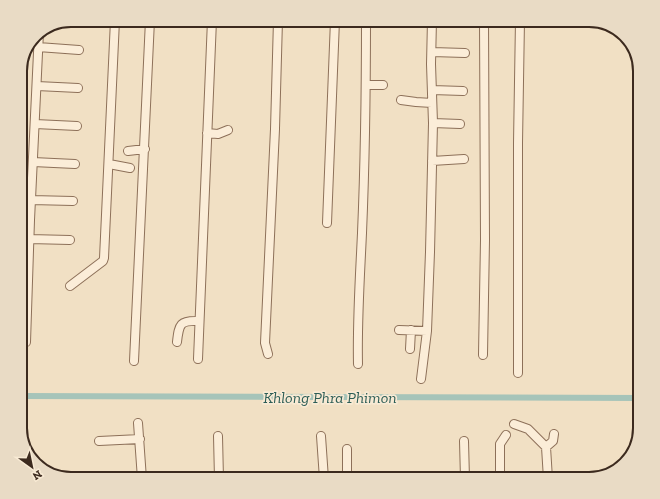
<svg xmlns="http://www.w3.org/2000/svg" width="660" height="499" viewBox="0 0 660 499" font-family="'Zilla Slab',serif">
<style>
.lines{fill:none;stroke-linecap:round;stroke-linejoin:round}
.canal{stroke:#a6c4b9;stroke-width:6}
.minor-casing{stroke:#8d7059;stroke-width:10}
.minor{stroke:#fbedd8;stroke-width:8}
.labels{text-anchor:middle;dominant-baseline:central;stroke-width:3.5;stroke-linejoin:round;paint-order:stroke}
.water-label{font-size:16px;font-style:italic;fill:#2c5d56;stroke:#f8ead4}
.rim{fill:none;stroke:#3c2a1e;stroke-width:2}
</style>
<rect width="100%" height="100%" fill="#f1e0c4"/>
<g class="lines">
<!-- canal -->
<path class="canal" d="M20,396L640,398"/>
<defs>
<path id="minor" d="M38,47L79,50
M432,52L465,53
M366,85H383
M37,86L78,88
M432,90L463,91
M401,100L416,102L432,103
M433,123L460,124
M35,124L77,126
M207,133L218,134L228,130
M128,151L145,149
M432,161L464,159
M33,162L75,164
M109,164L130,168
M31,200L73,201
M327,223L335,20
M29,239L70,240
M70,286L103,261L104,258L115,20
M399,330L427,331
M26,342L30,220L39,32
M177,342C179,324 180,320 199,321
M410,349L411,330
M268,354L265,343L275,129L278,20
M483,355L485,240L484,20
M198,359L212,20
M134,361L150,20
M358,364C357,320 360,277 362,233C365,162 366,91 366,20
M518,373V143L520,20
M421,379L427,331L430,252L433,123L431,64L432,20
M138,423L142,479
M514,424L528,429L546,447L548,479
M218,436L219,479
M321,436L324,479
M99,441L140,439
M464,441L465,479
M546,447L553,441L554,434
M347,449V479
M500,479V444L506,435"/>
</defs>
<!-- minor casing -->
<use href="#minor" class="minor-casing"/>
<!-- minor -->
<use href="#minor" class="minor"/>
</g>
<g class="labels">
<!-- water labels -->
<g class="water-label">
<text x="330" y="397">Khlong Phra Phimon</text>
</g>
</g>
<!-- crop -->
<path d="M0 0H660V499H0ZM71 27H589A44 44 0 0 1 633 71V428A44 44 0 0 1 589 472H71A44 44 0 0 1 27 428V71A44 44 0 0 1 71 27Z" fill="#e9dbc5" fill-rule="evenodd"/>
<path class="rim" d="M71 27H589A44 44 0 0 1 633 71V428A44 44 0 0 1 589 472H71A44 44 0 0 1 27 428V71A44 44 0 0 1 71 27Z"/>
<!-- north arrow -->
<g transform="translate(32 467) rotate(147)" stroke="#f8ead4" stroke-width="3" paint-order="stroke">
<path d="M0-3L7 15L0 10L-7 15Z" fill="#3c2a1e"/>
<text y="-6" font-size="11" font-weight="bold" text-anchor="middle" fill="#3c2a1e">N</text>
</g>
</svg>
